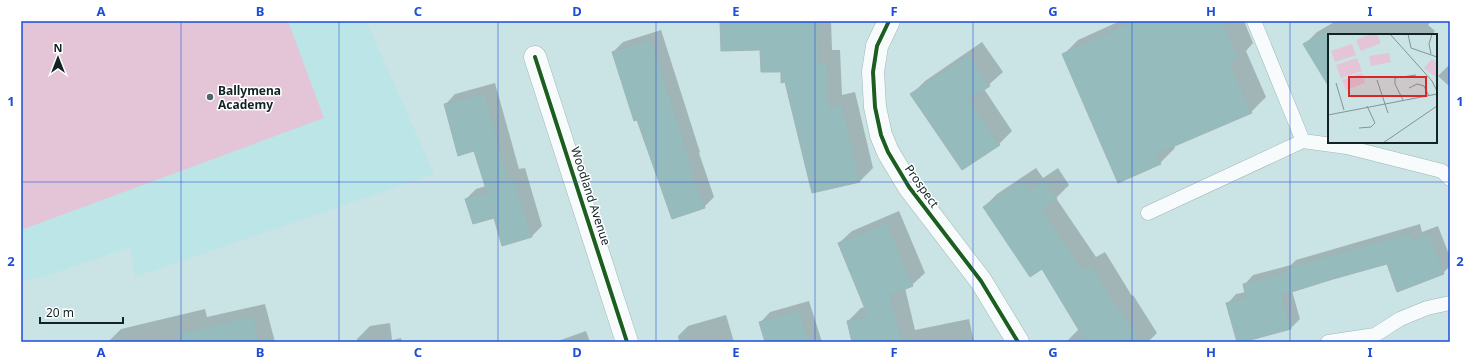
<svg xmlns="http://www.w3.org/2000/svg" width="1471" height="363" viewBox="0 0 1471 363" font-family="'Noto Sans',sans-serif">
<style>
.built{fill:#bce5e7}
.green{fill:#e3c5d7}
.shadow{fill:#0003}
.building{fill:#96bbbd;stroke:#a1b4b5}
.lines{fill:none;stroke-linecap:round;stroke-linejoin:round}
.lane-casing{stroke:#a3b6b7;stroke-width:15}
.street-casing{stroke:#a3b6b7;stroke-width:23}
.lane{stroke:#f7fbfb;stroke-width:14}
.street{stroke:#f7fbfb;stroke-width:22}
.cycleway-casing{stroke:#fff;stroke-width:6}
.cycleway{stroke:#1b5e20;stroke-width:4}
.grid{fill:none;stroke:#1d4ed8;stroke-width:1;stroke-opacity:0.55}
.poi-dot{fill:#526667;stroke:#fff;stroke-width:1.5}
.labels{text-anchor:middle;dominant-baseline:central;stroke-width:3;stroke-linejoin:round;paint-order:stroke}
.poi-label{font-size:12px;font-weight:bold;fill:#122324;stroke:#fff;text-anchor:start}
.street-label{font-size:12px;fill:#122324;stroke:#fff}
.inset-road{fill:none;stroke:#809697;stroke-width:1}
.view{fill:#d62828;fill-opacity:0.15;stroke:#d62828;stroke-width:2}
.inset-edge{fill:none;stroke:#122324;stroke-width:2}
.neatline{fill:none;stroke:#1d4ed8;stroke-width:1.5}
.grid-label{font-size:13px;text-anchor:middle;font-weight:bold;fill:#1d4ed8}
</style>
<rect width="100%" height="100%" fill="#cae3e4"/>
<!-- built -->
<path class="built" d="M21,21H366L434,174L135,277L130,247L48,275L21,281Z"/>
<!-- green -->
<path class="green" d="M21,21H288L324,118L21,230Z"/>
<!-- shadow -->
<path class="shadow" d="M721,21H831L832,50H840L842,95L855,92L873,168L860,181L786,81L782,71L761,49Z
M1120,21H1244L1253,43L1246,51L1266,97L1251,112L1174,146L1175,148L1160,163L1063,55L1078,40Z
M1336,21H1431L1428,25L1435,31L1432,35H1329V85L1305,44L1317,32Z
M661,30L700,152L699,153L714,197L704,207L613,52L623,42Z
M982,42L1003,72L984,89L1012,131L999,144L912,94L925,81Z
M1450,64V87L1438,76Z
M495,83L519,169L525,168L542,226L531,237L495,217L466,199L476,189L486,186L475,150L445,105L455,94Z
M1036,168L1043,178L1058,168L1069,185L1056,198L1096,257L1105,252L1132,296L1133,295L1157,333L1148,342H1068L1067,341L1079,329L1042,268L984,207L997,194Z
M899,211L925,273L912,285L905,288L915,330L969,319L974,342H853L848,321L861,308L865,307L839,243L852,231Z
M1420,224L1422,232L1438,226L1450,257V266L1443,273L1388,263L1292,291L1300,319L1291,328L1238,342L1227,304L1236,294L1246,292L1244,285L1253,275L1291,265L1296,260Z
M809,301L822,342H766L760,323L770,312Z
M265,304L275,342H108L121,329L205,309L207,317Z
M726,315L734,342H679L678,336L688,326Z
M390,323L392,340L401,338L402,342H357V339L370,326Z
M586,331L590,342H555Z"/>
<!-- building -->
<path class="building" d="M720,21H818L819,63H828L829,107L842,104L860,182L812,193L785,82L781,83V72H761L760,50L721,51Z
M1134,21H1223L1239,58L1230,63L1252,113L1156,154L1161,164L1118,183L1062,54Z
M1329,29V87L1303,44Z
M651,39L691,163L689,164L705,208L672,219L637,120L634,121L612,52Z
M969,55L990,86L969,100L1000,145L962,170L910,94Z
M485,93L508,179L514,177L532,237L502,246L494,218L473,224L465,199L487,192L474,151L458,156L444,104Z
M1023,180L1029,190L1044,180L1057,199L1042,209L1083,270L1091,264L1118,309L1120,308L1141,342H1086L1042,269L1030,277L983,207Z
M887,223L913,286L891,295L902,342H852L847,321L868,316L838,243Z
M1410,233L1413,240L1429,234L1444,274L1397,292L1387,264L1333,279L1282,295L1291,329L1243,342H1237L1226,303L1246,298L1243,284L1287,272L1286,269L1336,254Z
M799,310L809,342H765L759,322Z
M253,316L259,342H180L179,333Z"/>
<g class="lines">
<defs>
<path id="lane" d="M1254,21L1303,141
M1148,213L1303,141L1347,147L1442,171L1450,179
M1328,342L1375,335L1400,319L1427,308L1450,303"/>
<path id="street" d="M889,21L877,46L873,72L875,107L881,135L888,152L909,187L981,281L1018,342
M535,57L627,342"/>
</defs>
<!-- lane casing -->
<use href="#lane" class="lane-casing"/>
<!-- street casing -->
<use href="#street" class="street-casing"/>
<!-- lane -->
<use href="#lane" class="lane"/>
<!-- street -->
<use href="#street" class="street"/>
<defs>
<path id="cycleway" d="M889,21L877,46L873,72L875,107L881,135L888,152L909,187L981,281L1018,342
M535,57L627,342"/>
</defs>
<!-- cycleway casing -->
<use href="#cycleway" class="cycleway-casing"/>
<!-- cycleway -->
<use href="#cycleway" class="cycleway"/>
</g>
<!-- grid -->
<path class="grid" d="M181,21V342M339,21V342M498,21V342M656,21V342M815,21V342M973,21V342M1132,21V342M1290,21V342M21,182H1450"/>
<!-- markers -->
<circle class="poi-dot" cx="210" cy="97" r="4"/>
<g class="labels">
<!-- poi labels -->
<g class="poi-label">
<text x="218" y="90">Ballymena<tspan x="218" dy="14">Academy</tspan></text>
</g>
<!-- street labels -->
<g class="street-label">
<text transform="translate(922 186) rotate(55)">Prospect</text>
<text transform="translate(591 196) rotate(72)">Woodland Avenue</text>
</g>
</g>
<!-- overview -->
<g transform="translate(1328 34)">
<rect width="109" height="109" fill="#cae3e4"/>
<path d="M42,0H49L53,9L33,17L28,6ZM24,10L28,21L7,28L3,17ZM61,19L63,28L43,32L41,22ZM29,24L34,37L13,44L8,31ZM104,25L109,29V44L96,34ZM34,39L37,49L18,56L14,46Z" fill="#e3c5d7"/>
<path class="inset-road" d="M62,0L104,47L109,57M80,0L83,14L109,23M103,20L101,10L104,0M49,46L60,79M8,49L16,76M81,54L89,50L96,52L101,62M75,66L67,50V44L88,41M0,81L109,60M31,94L43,93L47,89L39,72M55,109L109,72"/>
<path class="view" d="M21,43H98V62H21Z"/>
<rect width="109" height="109" class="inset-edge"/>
</g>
<!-- border -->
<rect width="1471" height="363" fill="none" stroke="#ffffff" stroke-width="44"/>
<!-- north arrow -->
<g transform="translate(58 58)" stroke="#ffffff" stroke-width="3" paint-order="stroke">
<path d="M0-3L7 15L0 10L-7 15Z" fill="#122324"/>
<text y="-6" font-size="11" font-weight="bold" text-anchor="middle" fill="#122324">N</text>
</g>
<!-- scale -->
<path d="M40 317v6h83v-6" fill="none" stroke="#122324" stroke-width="2"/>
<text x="46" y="317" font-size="12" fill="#122324" stroke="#ffffff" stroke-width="3" paint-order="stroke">20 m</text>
<rect x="22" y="22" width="1427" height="319" class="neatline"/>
<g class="grid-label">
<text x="101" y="16">A</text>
<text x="260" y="16">B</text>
<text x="418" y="16">C</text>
<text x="577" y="16">D</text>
<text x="736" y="16">E</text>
<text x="894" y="16">F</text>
<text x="1053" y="16">G</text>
<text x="1211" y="16">H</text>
<text x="1370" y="16">I</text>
<text x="11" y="106">1</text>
<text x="1460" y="106">1</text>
<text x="11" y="266">2</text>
<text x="1460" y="266">2</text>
<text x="101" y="357">A</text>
<text x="260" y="357">B</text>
<text x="418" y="357">C</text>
<text x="577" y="357">D</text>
<text x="736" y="357">E</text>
<text x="894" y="357">F</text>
<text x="1053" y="357">G</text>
<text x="1211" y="357">H</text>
<text x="1370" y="357">I</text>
</g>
</svg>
